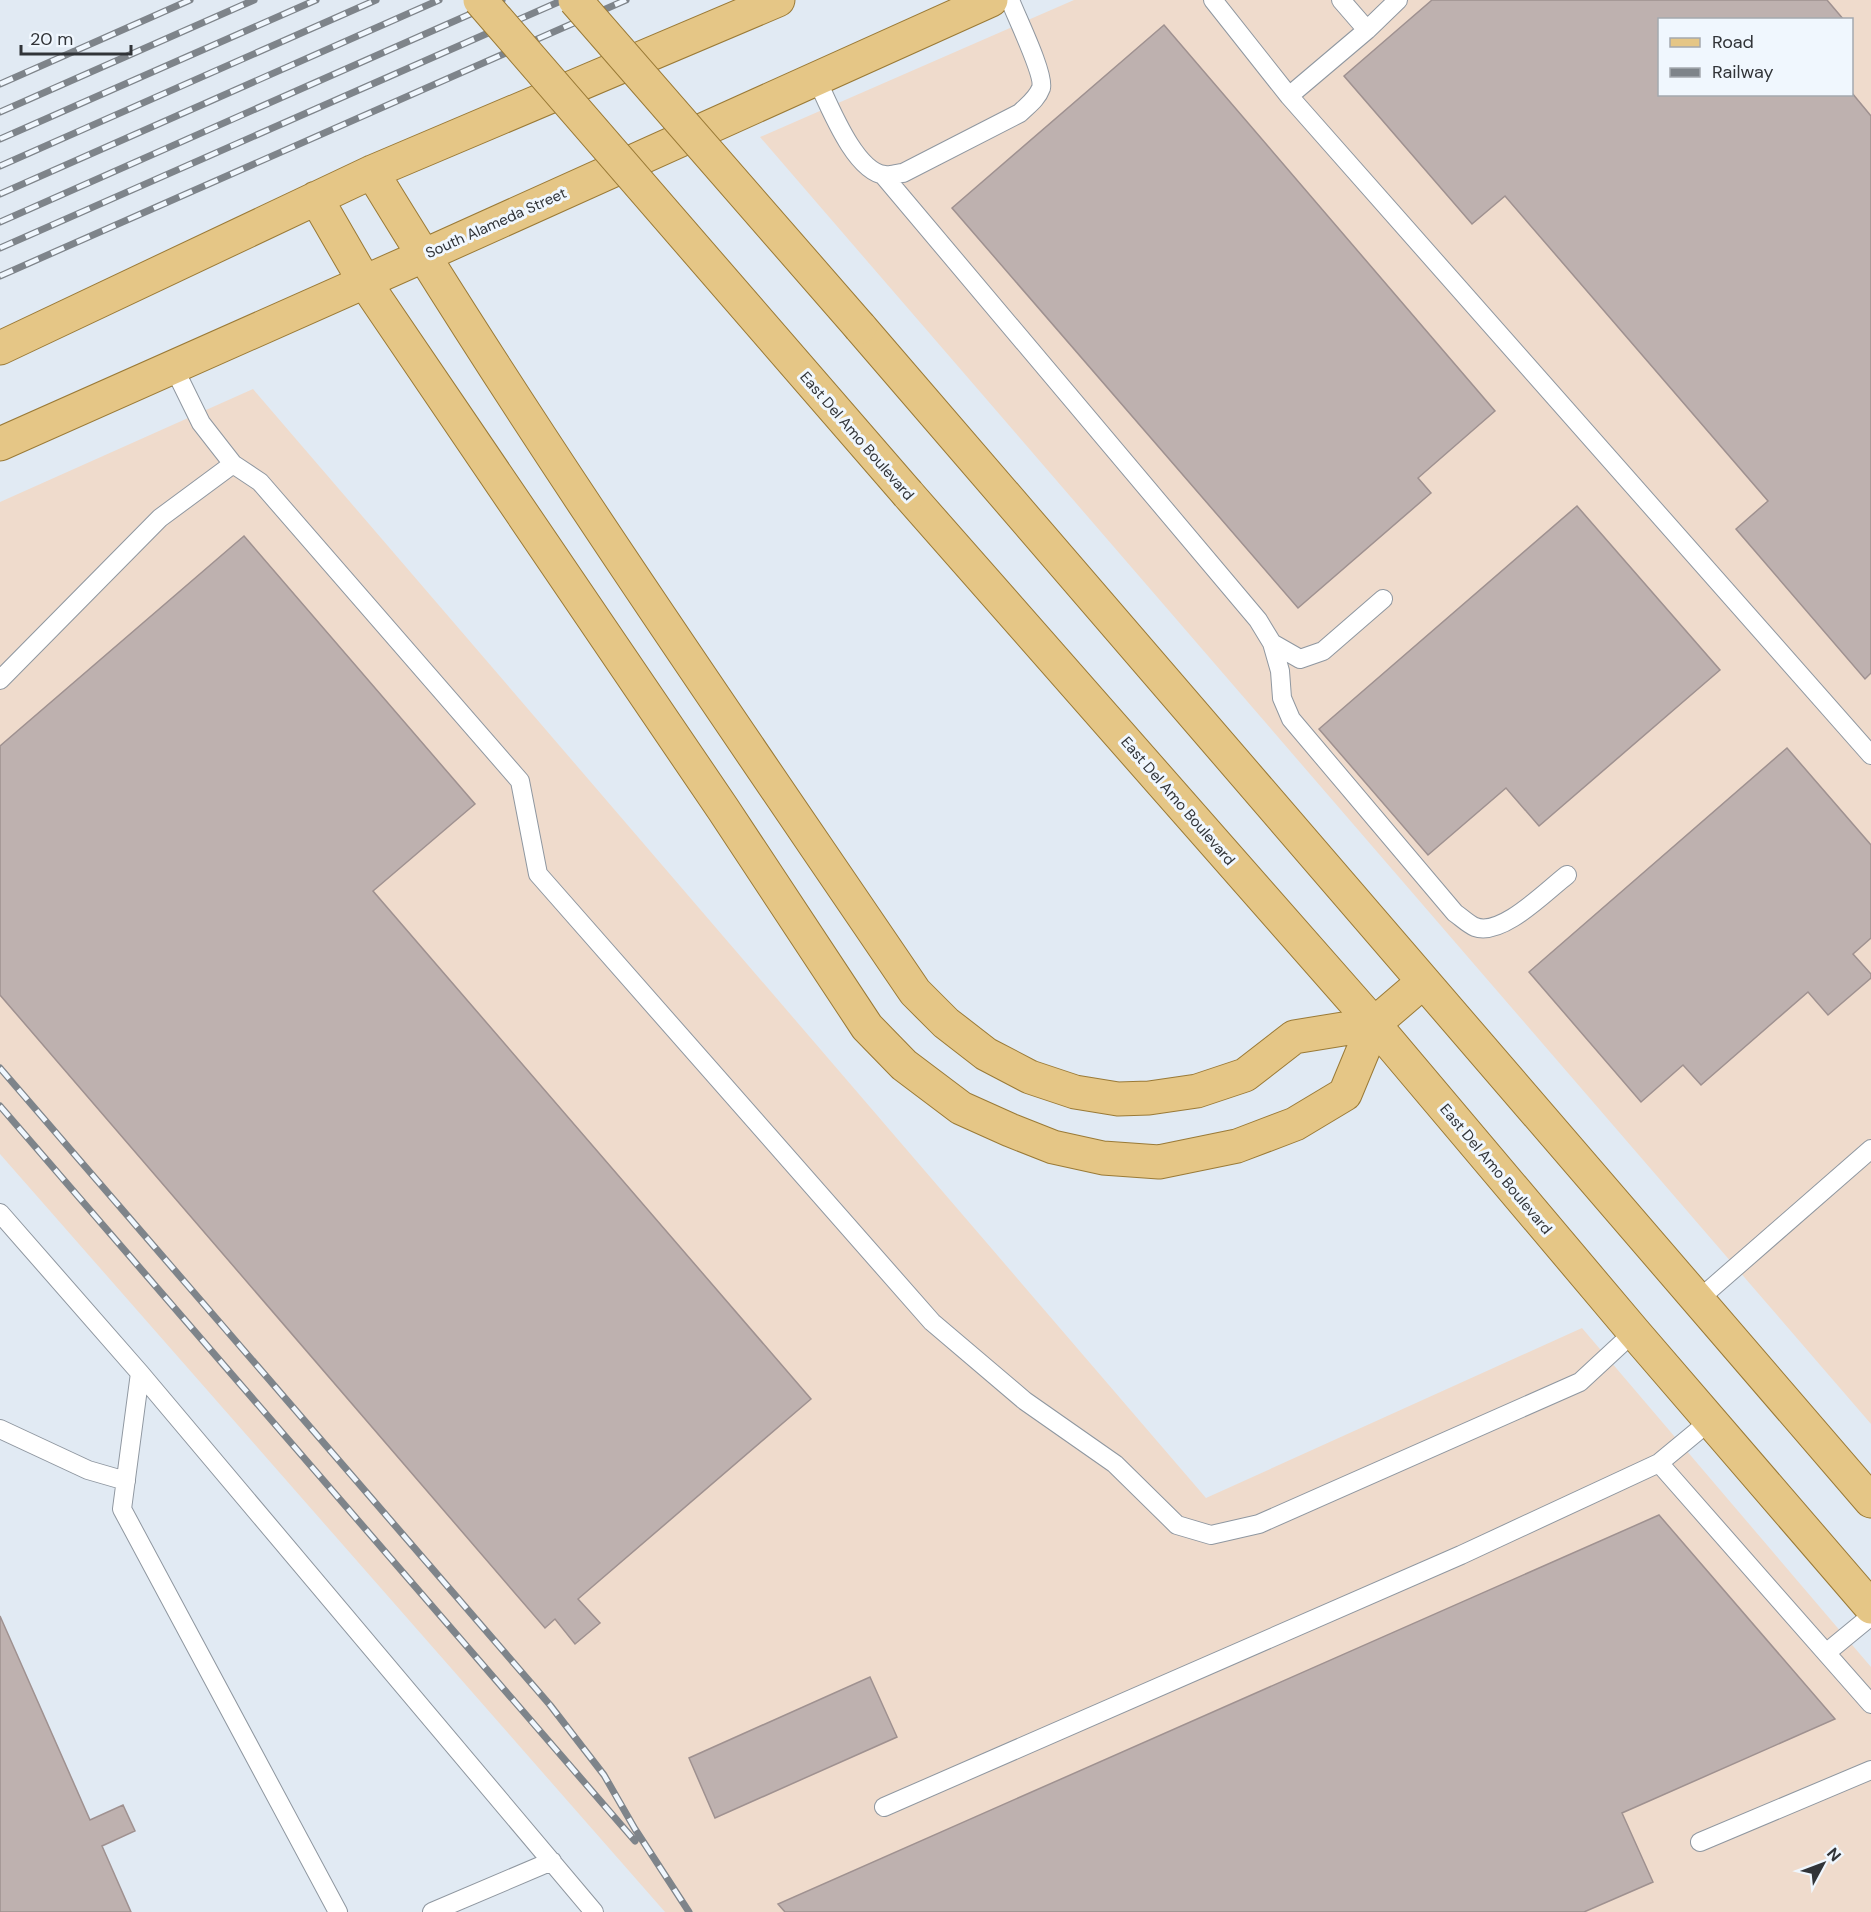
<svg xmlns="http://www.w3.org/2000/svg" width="1871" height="1912" viewBox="0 0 1871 1912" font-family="'DM Sans',sans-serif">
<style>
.industrial{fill:#efdbcc;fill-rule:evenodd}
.building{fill:#beb1af;stroke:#9f9190;stroke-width:1.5}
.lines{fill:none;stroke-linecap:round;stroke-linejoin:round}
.lane-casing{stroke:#8f97a0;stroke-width:20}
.primary-casing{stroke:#9a7a36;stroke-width:35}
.lane{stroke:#fff;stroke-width:18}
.primary{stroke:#e5c686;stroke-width:33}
.rail-casing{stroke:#7e848a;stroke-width:7}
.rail{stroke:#f0f7fe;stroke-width:4.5;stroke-dasharray:14;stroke-linecap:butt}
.primary-bridge-casing{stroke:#9a7a36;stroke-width:35;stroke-linecap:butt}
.primary-bridge{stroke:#e5c686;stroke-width:33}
.labels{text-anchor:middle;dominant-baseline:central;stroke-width:6;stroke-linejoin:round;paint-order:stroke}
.street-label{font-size:15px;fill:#313438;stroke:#f0f7fe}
</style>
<rect width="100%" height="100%" fill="#e1eaf3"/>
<!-- industrial -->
<path class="industrial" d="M1074,0H1871V1424L760,137ZM1660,20H1852V94H1660Z
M253,389L1206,1498L1582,1328L1871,1667V1912H665L0,1154V502Z"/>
<!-- building -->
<path class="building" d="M1432,0H1827L1844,20H1660V94L1852,93L1871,116V673L1865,679L1736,529L1768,501L1505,196L1472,224L1344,76Z
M1164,25L1495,411L1418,478L1431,493L1298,608L952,208Z
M1577,506L1720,670L1539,826L1506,788L1428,855L1319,729Z
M244,536L475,804L373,891L811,1399L578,1599L600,1623L575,1644L555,1619L545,1628L0,995V746Z
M1787,748L1871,845V938L1853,954L1871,974V978L1828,1015L1808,992L1701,1085L1683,1065L1641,1102L1529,972Z
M1659,1515L1835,1719L1622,1813L1653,1882L1584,1912H785L778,1904Z
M0,1616L90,1820L123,1805L135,1831L102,1846L131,1912H0Z
M870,1677L897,1737L715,1818L689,1758Z"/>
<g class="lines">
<defs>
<path id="lane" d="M1213,0L1289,96L1871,755
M1341,0L1367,30
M816,78C828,102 854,172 885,175C890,176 898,173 903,173L1020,113C1028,105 1037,99 1041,88C1045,75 1016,16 1010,0
M1289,96L1367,30L1398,0
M883,175L1258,620L1272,643L1280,671L1282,698L1291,719L1455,913C1461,917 1468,924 1475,927C1502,937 1546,891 1567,875
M173,366L201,423L233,464L260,482L520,781L538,874L932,1322L1025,1401L1115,1464L1177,1525L1211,1535L1259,1524L1580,1382L1634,1332
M1272,643L1300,659L1323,651L1383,599
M0,680L160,518L233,464
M0,1213L140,1373L594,1912
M1698,1300L1871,1149
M140,1373L122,1509L338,1912
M1711,1420L1659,1463L1871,1704
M0,1429L88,1470L126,1481
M1826,1653L1871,1616
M884,1807L1461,1555L1659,1463
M1700,1842L1871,1770
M432,1912L552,1861"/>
<path id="primary" d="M372,172C543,452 731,721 915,992L946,1023L986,1054L1030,1077L1075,1092L1118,1099L1149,1098L1197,1091L1245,1075L1294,1037L1374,1024
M316,198L364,281L723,809L867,1027L904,1065L961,1108L1010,1130L1053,1147L1103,1158L1159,1162L1237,1146L1295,1124L1345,1094L1374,1024L1423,982
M860,327L1871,1501
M0,348L372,172L778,0
M0,444L423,256L991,0
M908,494L1374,1024L1634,1332L1871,1607"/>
</defs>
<!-- lane casing -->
<use href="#lane" class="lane-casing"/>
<!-- primary casing -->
<use href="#primary" class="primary-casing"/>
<!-- lane -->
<use href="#lane" class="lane"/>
<!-- primary -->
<use href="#primary" class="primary"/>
<defs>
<path id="rail" d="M0,84L190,0
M0,112L254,0
M0,139L316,0
M0,166L376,0
M0,194L439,0
M0,222L502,0
M0,248L563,0
M0,276L626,0
M0,1068L550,1705L604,1775L635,1829L689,1912
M0,1106L635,1841"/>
</defs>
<!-- rail casing -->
<use href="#rail" class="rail-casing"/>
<!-- rail -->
<use href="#rail" class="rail"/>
<defs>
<path id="primary-bridge" d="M480,0L908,494
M575,0L860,327"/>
</defs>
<!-- primary-bridge casing -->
<use href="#primary-bridge" class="primary-bridge-casing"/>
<!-- primary-bridge -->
<use href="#primary-bridge" class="primary-bridge"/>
</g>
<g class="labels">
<!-- street labels -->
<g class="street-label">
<text transform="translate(496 223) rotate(-24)">South Alameda Street</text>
<text transform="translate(857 436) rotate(49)">East Del Amo Boulevard</text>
<text transform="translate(1178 801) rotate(49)">East Del Amo Boulevard</text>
<text transform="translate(1496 1169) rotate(50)">East Del Amo Boulevard</text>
</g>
</g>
<!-- legend -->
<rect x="1658" y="18" width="195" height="78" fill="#f0f7fe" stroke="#a4a9af" stroke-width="1.5"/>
<rect x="1670" y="38" width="30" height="9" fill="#e5c686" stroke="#a4a9af" stroke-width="1.5"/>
<text x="1712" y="48" font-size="18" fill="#313438">Road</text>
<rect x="1670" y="68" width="30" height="9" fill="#7e848a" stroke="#a4a9af" stroke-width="1.5"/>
<text x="1712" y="78" font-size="18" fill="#313438">Railway</text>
<!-- north arrow -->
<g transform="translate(1823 1864) rotate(49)" stroke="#f0f7fe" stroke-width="4.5" paint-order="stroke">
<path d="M0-4.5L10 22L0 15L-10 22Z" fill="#313438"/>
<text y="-9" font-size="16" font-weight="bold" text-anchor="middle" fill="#313438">N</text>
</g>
<!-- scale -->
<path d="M21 45v9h110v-9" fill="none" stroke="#313438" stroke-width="3"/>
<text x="30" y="45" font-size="18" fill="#313438" stroke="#f0f7fe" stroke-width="4.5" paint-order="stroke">20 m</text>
</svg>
